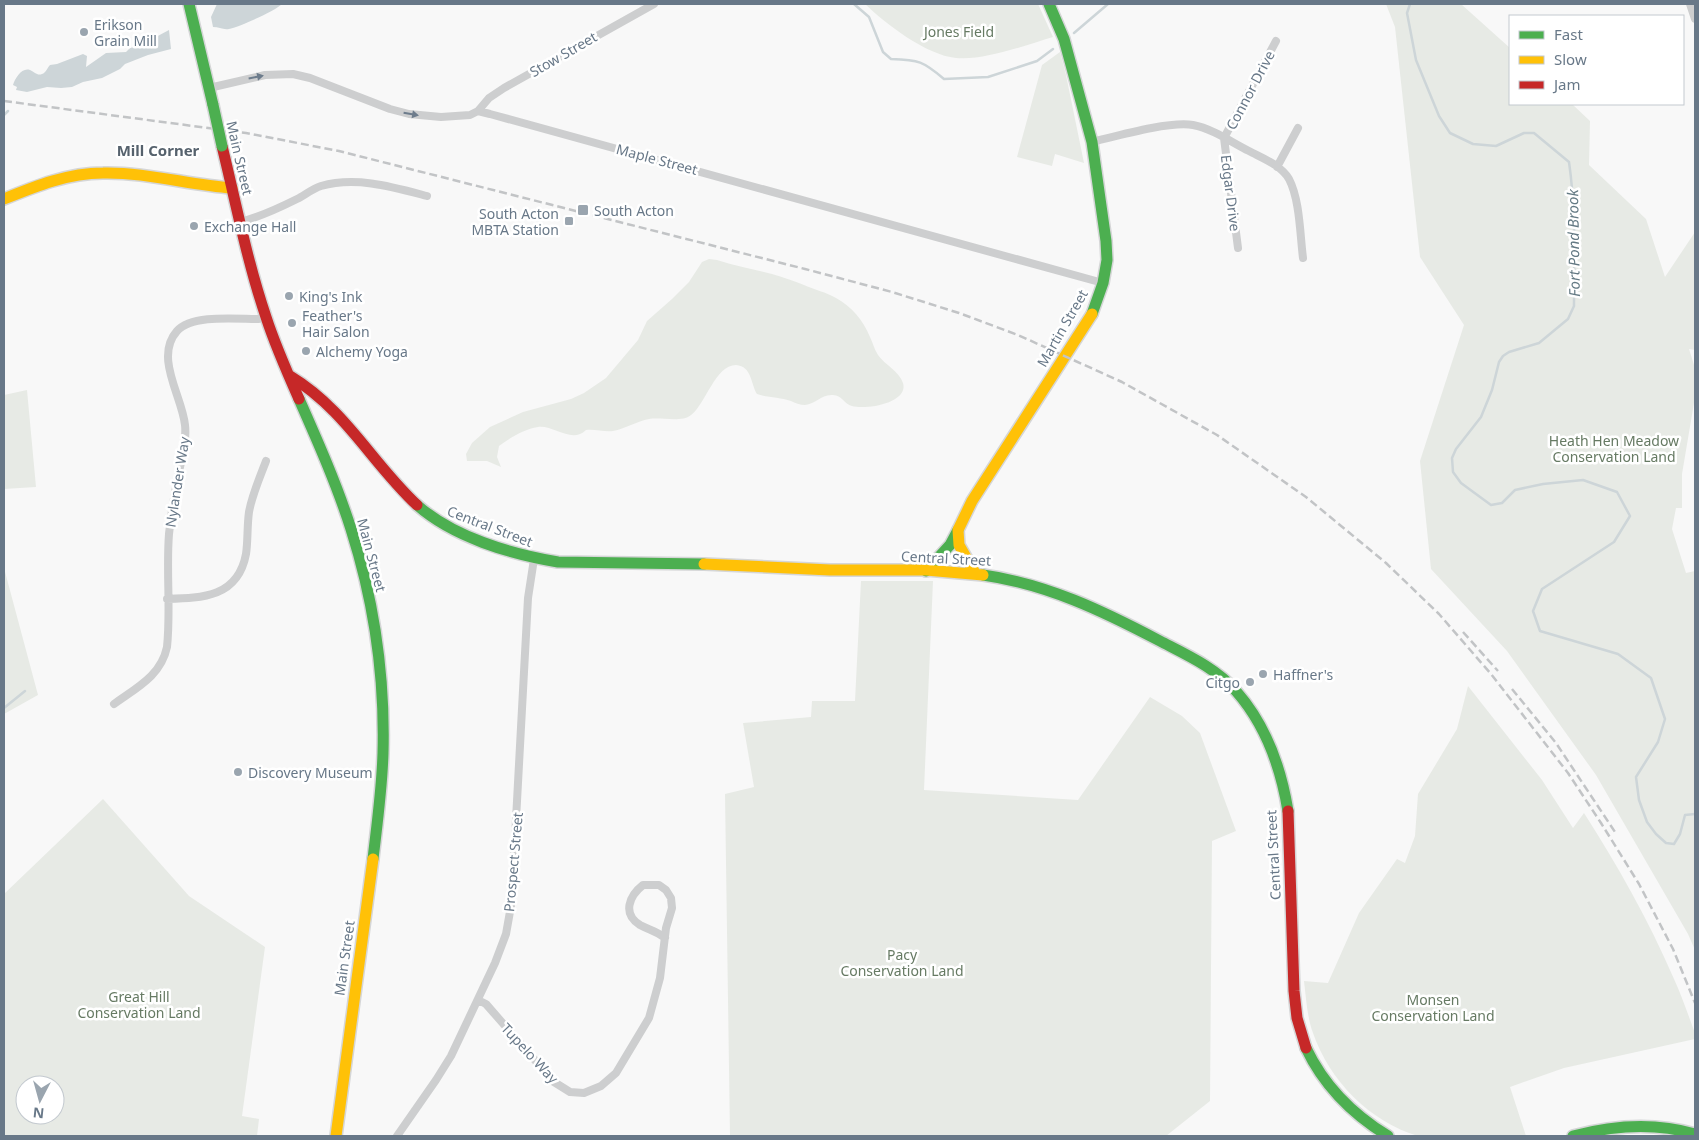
<svg xmlns="http://www.w3.org/2000/svg" width="1699" height="1140" viewBox="0 0 1699 1140" font-family="'Noto Sans',sans-serif">
<style>
.green{fill:#e7eae5;fill-rule:evenodd}
.water{fill:#cdd5d8}
.lines{fill:none;stroke-linecap:round;stroke-linejoin:round}
.stream{stroke:#cdd5d8;stroke-width:2.5}
.fast-casing{stroke:#d5d6d7;stroke-width:14}
.slow-casing{stroke:#d5d6d7;stroke-width:14}
.jam-casing{stroke:#d5d6d7;stroke-width:14}
.street{stroke:#cdcecf;stroke-width:8}
.fast{stroke:#4caf50;stroke-width:11}
.slow{stroke:#ffc107;stroke-width:11}
.jam{stroke:#c62828;stroke-width:11}
.rail{stroke:#c2c4c6;stroke-width:2.5;stroke-dasharray:8 4;stroke-linecap:butt}
.fast-bridge-casing{stroke:#d5d6d7;stroke-width:14;stroke-linecap:butt}
.fast-bridge{stroke:#4caf50;stroke-width:11}
.oneway{fill:#6d7c8c}
.poi-dot{fill:#9aa5af;stroke:#fff;stroke-width:2}
.labels{text-anchor:middle;dominant-baseline:central;stroke-width:5;stroke-linejoin:round;paint-order:stroke}
.poi-label{font-size:14px;fill:#687888;stroke:#fff;text-anchor:start}
.park-label{font-size:14px;fill:#667a63;stroke:#fff}
.street-label{font-size:14px;fill:#687888;stroke:#fff}
.neighbourhood-label{font-size:15px;font-weight:bold;fill:#56626d;stroke:#fff}
.water-label{font-size:15px;font-style:italic;fill:#637983;stroke:#fff}
</style>
<rect width="100%" height="100%" fill="#f8f8f8"/>
<!-- green -->
<path class="green" d="M865,4H1031L1032,5L1038,4L1053,37C1026,45 983,61 956,58C926,55 886,24 865,4Z
M1386,4H1461L1510,48V104H1572L1590,121L1589,165L1646,219L1665,277L1695,232V350L1689,349L1695,368V397L1682,474V508H1676L1672,529L1686,573L1695,571V950L1688,934L1596,775L1507,651L1431,569L1420,461L1464,325L1420,257L1395,27Z
M1060,52L1066,75L1084,163L1055,154L1052,166L1017,157L1042,65Z
M709,259L717,260C735,266 754,269 772,274C783,277 794,281 804,285C815,290 826,292 836,298C852,307 863,320 870,337C873,343 874,349 878,355C885,365 899,371 903,383C909,403 866,410 852,406C844,404 842,395 833,395C821,394 816,404 805,405C800,405 795,403 791,401C780,397 768,398 757,394C751,385 752,366 736,365C715,365 706,404 691,415C681,423 662,417 649,419C637,421 625,429 613,431C604,432 595,429 586,430C572,444 554,425 538,427C524,429 510,438 499,446L497,457L501,467L487,461H467L466,454L472,443L490,427L523,412L571,399L584,393L606,378L638,340L647,321L672,299L689,282L702,262Z
M27,390L36,487L4,489V395Z
M4,568L38,695L4,714Z
M861,581H933L924,790L1078,800L1150,697L1182,716L1200,733L1236,831L1212,841L1210,1101L1166,1136H730L725,794L754,787L743,723L811,717L812,701H855Z
M1468,686L1542,780L1573,828L1584,813C1618,866 1649,921 1674,979C1682,996 1688,1015 1695,1033V1039L1564,1068L1510,1087L1526,1136H1418C1370,1122 1329,1080 1313,1033C1307,1017 1306,997 1304,981L1328,983L1359,913L1397,859L1405,863L1415,836L1418,794L1457,729Z
M103,799L189,896L265,947L242,1116L259,1119L257,1136H4V894ZM25,1085H55V1115H25Z"/>
<!-- water -->
<path class="water" d="M217,4H282C275,11 239,27 229,29C223,30 219,27 213,27L211,17Z
M169,30L171,49L148,55L125,64L120,69L102,78L83,82L72,87L61,88L47,87L27,92L16,90L17,87L13,85C15,78 22,67 30,70C35,72 37,76 42,74C46,73 47,68 50,65L57,64L83,54L87,56L86,67L106,53L126,52L130,48L139,46Z"/>
<g class="lines">
<!-- stream -->
<path class="stream" d="M854,4L869,17L883,52L891,59C919,60 923,61 944,79L988,77L1037,61L1053,49
M1410,4L1407,13L1416,60L1439,116L1450,133L1473,144L1496,146L1524,133H1534L1569,162C1576,210 1574,258 1574,306L1568,319L1539,343L1509,352L1503,356L1499,362L1492,390L1481,417L1456,449L1452,458L1453,472L1461,483L1491,505L1502,503L1515,490L1543,484L1583,480L1617,492L1630,516L1614,542L1542,589L1533,611L1540,631L1618,654L1651,678L1665,719L1658,742L1636,777L1639,800L1647,822L1656,834L1666,843L1674,844L1680,834L1685,815L1695,814
M1074,33L1108,4
M4,115L8,111
M4,708L25,691"/>
<defs>
<path id="fast" d="M189,4L213,105
M1049,4L1064,39L1092,142L1106,241L1107,260L1103,283L1092,314
M299,399C318,442 337,485 351,529C374,601 385,678 383,753C382,789 377,824 373,859
M417,505C453,537 510,554 558,562L704,564
M926,571L950,545L958,530
M983,575C1047,584 1103,611 1160,641C1187,655 1216,668 1236,691C1266,725 1281,768 1288,811
M1306,1048C1324,1086 1352,1114 1388,1136
M1573,1136C1614,1125 1654,1122 1695,1134"/>
<path id="slow" d="M4,199C36,186 68,173 103,173C146,172 189,185 232,188
M704,564L830,570H926L983,575
M975,573L959,545L958,530L972,501L1092,314
M336,1136L373,859"/>
<path id="jam" d="M222,146C236,203 247,261 266,317C275,345 287,372 299,399
M290,376C346,410 371,462 417,505
M1288,811L1294,991L1297,1018L1306,1048"/>
</defs>
<!-- fast casing -->
<use href="#fast" class="fast-casing"/>
<!-- slow casing -->
<use href="#slow" class="slow-casing"/>
<!-- jam casing -->
<use href="#jam" class="jam-casing"/>
<!-- street -->
<path class="street" d="M1690,4L1695,19
M209,88L265,75L293,74L310,78L390,109L409,114L441,117L470,115L478,111L490,114L1103,283
M478,111L489,98L504,88L654,4
M1224,138L1276,41
M1224,138L1238,248
M1092,142C1117,136 1169,121 1193,125C1213,129 1231,142 1249,151C1262,158 1281,165 1289,179C1300,200 1300,235 1303,258
M1277,167L1298,128
M240,222C260,217 279,208 297,199C305,195 312,189 321,186C356,176 393,187 427,196
M167,599C203,598 238,597 246,554C248,541 247,526 249,512C252,495 260,477 266,461
M114,704C136,688 161,676 167,647C171,610 166,571 169,534C171,515 174,496 178,477C181,460 187,442 185,425C182,396 154,357 177,331C192,314 237,319 258,319L266,317
M478,1000L486,1004L554,1082L570,1092L584,1093L601,1086L616,1073L649,1018L660,978L666,928L672,908L671,898L666,890L659,885H643C629,896 622,914 640,925C649,930 655,930 665,938
M397,1136L436,1080L451,1056L495,963L506,934L511,906L513,875L528,598L534,559"/>
<!-- fast -->
<use href="#fast" class="fast"/>
<!-- slow -->
<use href="#slow" class="slow"/>
<!-- jam -->
<use href="#jam" class="jam"/>
<!-- rail -->
<path class="rail" d="M4,101L246,133L339,151L805,269L892,292L959,313L1018,335L1122,382L1217,435L1306,497L1386,563L1439,614L1491,674L1568,773L1601,823L1639,884L1673,949L1695,1003
M1463,632L1498,671
M1512,689L1556,743L1617,835"/>
<defs>
<path id="fast-bridge" d="M213,105L222,146"/>
</defs>
<!-- fast-bridge casing -->
<use href="#fast-bridge" class="fast-bridge-casing"/>
<!-- fast-bridge -->
<use href="#fast-bridge" class="fast-bridge"/>
</g>
<!-- one-way arrows -->
<defs><path id="oneway-solid" d="M-6-.8H1V-3.2L6.5 0L1 3.2V.8H-6Z" transform="scale(1.25)"/></defs>
<g class="oneway">
<use href="#oneway-solid" transform="translate(256 77) rotate(-11)"/>
<use href="#oneway-solid" transform="translate(411 114) rotate(10)"/>
</g>
<!-- markers -->
<g class="poi-dot">
<circle cx="84" cy="32" r="5"/>
<rect x="577" y="204" width="12" height="12" rx="2.5"/>
<rect x="564" y="216" width="10" height="10" rx="2.5"/>
<circle cx="194" cy="226" r="5"/>
<circle cx="289" cy="296" r="5"/>
<circle cx="292" cy="323" r="5"/>
<circle cx="306" cy="351" r="5"/>
<circle cx="1263" cy="674" r="5"/>
<circle cx="1250" cy="682" r="5"/>
<circle cx="238" cy="772" r="5"/>
</g>
<g class="labels">
<!-- poi labels -->
<g class="poi-label">
<text x="94" y="24">Erikson<tspan x="94" dy="16">Grain Mill</tspan></text>
<text x="594" y="210">South Acton</text>
<text x="559" y="213" text-anchor="end">South Acton<tspan x="559" dy="16">MBTA Station</tspan></text>
<text x="204" y="226">Exchange Hall</text>
<text x="299" y="296">King's Ink</text>
<text x="302" y="315">Feather's<tspan x="302" dy="16">Hair Salon</tspan></text>
<text x="316" y="351">Alchemy Yoga</text>
<text x="1273" y="674">Haffner's</text>
<text x="1240" y="682" text-anchor="end">Citgo</text>
<text x="248" y="772">Discovery Museum</text>
</g>
<!-- park labels -->
<g class="park-label">
<text x="959" y="31">Jones Field</text>
<text x="1614" y="440">Heath Hen Meadow<tspan x="1614" dy="16">Conservation Land</tspan></text>
<text x="902" y="954">Pacy<tspan x="902" dy="16">Conservation Land</tspan></text>
<text x="139" y="996">Great Hill<tspan x="139" dy="16">Conservation Land</tspan></text>
<text x="1433" y="999">Monsen<tspan x="1433" dy="16">Conservation Land</tspan></text>
</g>
<!-- street labels -->
<g class="street-label">
<text transform="translate(563 54) rotate(-30)">Stow Street</text>
<text transform="translate(1250 90) rotate(-62)">Connor Drive</text>
<text transform="translate(240 158) rotate(77)">Main Street</text>
<text transform="translate(657 159) rotate(15)">Maple Street</text>
<text transform="translate(1231 193) rotate(83)">Edgar Drive</text>
<text transform="translate(1062 328) rotate(-60)">Martin Street</text>
<text transform="translate(177 482) rotate(-81)">Nylander Way</text>
<text transform="translate(490 526) rotate(21)">Central Street</text>
<text transform="translate(372 555) rotate(75)">Main Street</text>
<text transform="translate(946 558) rotate(3)">Central Street</text>
<text transform="translate(1273 855) rotate(-93)">Central Street</text>
<text transform="translate(513 862) rotate(-85)">Prospect Street</text>
<text transform="translate(344 958) rotate(-82)">Main Street</text>
<text transform="translate(530 1053) rotate(47)">Tupelo Way</text>
</g>
<!-- neighbourhood labels -->
<g class="neighbourhood-label">
<text x="158" y="150">Mill Corner</text>
</g>
<!-- water labels -->
<g class="water-label">
<text transform="translate(1573 243) rotate(-91)">Fort Pond Brook</text>
</g>
</g>
<!-- border -->
<rect width="1699" height="1140" fill="none" stroke="#687888" stroke-width="10"/>
<!-- legend -->
<rect x="1509" y="15" width="175" height="90" fill="#ffffff" stroke="#c3c9cf"/>
<rect x="1519" y="31" width="25" height="8" fill="#4caf50" stroke="#c3c9cf"/>
<text x="1554" y="40" font-size="15" fill="#687888">Fast</text>
<rect x="1519" y="56" width="25" height="8" fill="#ffc107" stroke="#c3c9cf"/>
<text x="1554" y="65" font-size="15" fill="#687888">Slow</text>
<rect x="1519" y="81" width="25" height="8" fill="#c62828" stroke="#c3c9cf"/>
<text x="1554" y="90" font-size="15" fill="#687888">Jam</text>
<!-- north arrow -->
<g transform="translate(40 1100) rotate(186)"><circle r="24" fill="#ffffff" stroke="#c3c9cf"/>
<path d="M0-4L9 19L0 12L-9 19Z" fill="#9aa5af"/>
<text y="-8" font-size="14" font-weight="bold" text-anchor="middle" fill="#687888">N</text>
</g>
</svg>
